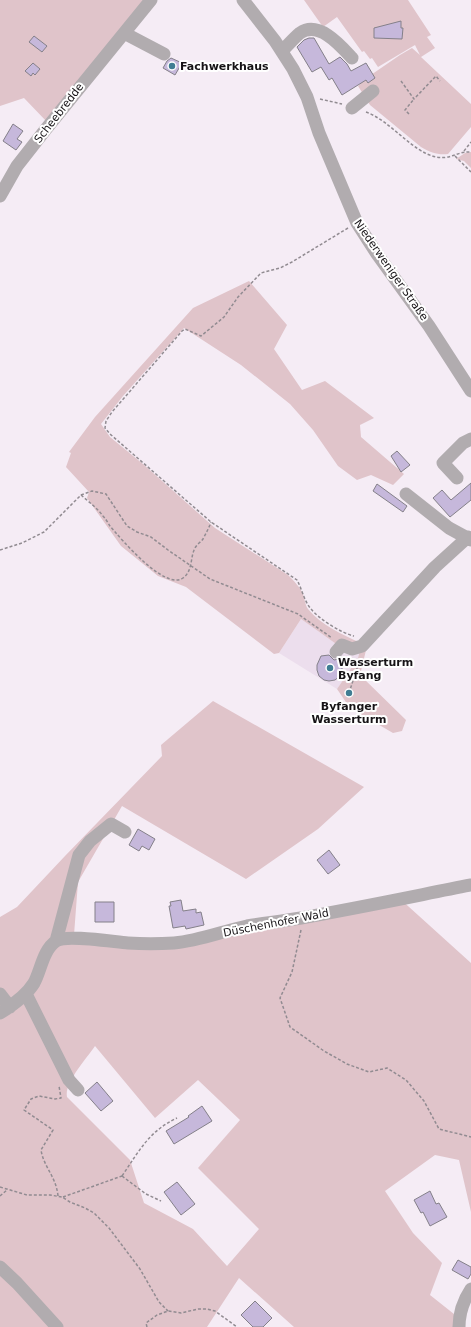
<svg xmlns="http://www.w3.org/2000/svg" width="471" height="1327" viewBox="0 0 471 1327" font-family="'DejaVu Sans',sans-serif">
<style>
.built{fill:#ecdeed}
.green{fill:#e0c4ca;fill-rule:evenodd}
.building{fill:#c6b8db;stroke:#848089}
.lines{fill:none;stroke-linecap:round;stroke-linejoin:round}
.path{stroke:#918b91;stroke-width:1.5;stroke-dasharray:3 2;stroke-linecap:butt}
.minor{stroke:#b1acaf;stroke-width:13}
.poi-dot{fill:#407d93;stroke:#fff;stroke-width:1.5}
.labels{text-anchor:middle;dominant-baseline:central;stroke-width:4;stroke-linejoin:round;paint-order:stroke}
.poi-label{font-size:11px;font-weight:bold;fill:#161316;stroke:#fff;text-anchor:start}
.street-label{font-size:11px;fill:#161316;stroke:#fff}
</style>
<rect width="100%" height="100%" fill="#f5ecf5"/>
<!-- built -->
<path class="built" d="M301,619L339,646L360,650L358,658L337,689L279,653Z"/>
<!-- green -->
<path class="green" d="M0,0H148L48,123L24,98L0,106Z
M304,0H408L431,35L427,37L435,48L421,57L471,104V127L448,154C438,155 431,153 421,147L370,105L358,86L365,79L400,55L412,48L420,55L415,45L378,67L372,58L370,59L364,51L362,52L337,17L323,27Z
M471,152V168L464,161L456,159L465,153Z
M249,281L287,325L274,349L302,390L325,381L374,418L360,425L361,437L404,474L393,485L371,475L357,480L338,466L313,430L290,404L241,365L184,328L123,396L101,424L110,437L143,464L215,528L288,575C294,581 300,587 303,594C305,599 305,605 308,609C321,625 343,635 361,643L339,646L301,619L279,653L274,654L186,587L158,576L121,546L87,498L89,492L66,467L71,453L69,452L95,417L193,308Z
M367,646L360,675L406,720L402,731L393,733L350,708L337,689L358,658L360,650Z
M213,701L364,787L318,829L246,879L122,806L78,882L74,935L151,943L398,897L471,963V1212L459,1160L435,1155L385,1191L413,1233L442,1263L430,1295L459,1318L458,1327H294L239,1278L207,1327H0V917L17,907L65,856L162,756L161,745ZM95,1046L155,1118L198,1080L240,1120L198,1168L259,1229L227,1266L193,1229L144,1203L130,1160L67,1097C64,1083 87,1058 95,1046Z"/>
<!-- building -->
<path class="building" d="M401,21V28H403L402,39L374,38V28Z
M34,36L47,46L42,52L29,42Z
M309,38H314L329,64L340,57L347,64L351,71L366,63L375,78L368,83L366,80L342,95L332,78L329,80L321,67L312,72L297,47L304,40Z
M171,58L182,63L175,75L163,68L167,61Z
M33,63L40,69L35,75L33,73L31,76L25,71Z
M13,124L23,131L17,139L22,142L16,150L3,141Z
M397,451L410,465L401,472L391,456Z
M471,483V500L450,517L433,498L442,490L451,500Z
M377,484L407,506L403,512L373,491Z
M329,655L334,660L339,659L342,665V671L340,676L335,680L329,681L324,680L319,676L317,670V665L321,656Z
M138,829L155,839L149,850L142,846L139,851L129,845Z
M329,850L340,865L328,874L317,860Z
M181,900L183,911L196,909V913L201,912L204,925L186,929L185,926L173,928L169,906H171L170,902Z
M95,902H114V922H95Z
M97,1082L113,1101L101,1111L85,1093Z
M202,1106L212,1121L174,1144L166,1131L189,1117L188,1116Z
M177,1182L195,1204L181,1215L164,1192Z
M430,1191L436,1204L439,1203L447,1217L430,1226L423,1212L421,1213L414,1200Z
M458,1260L471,1267V1274L468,1279L452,1270Z
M255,1301L272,1318L263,1327H253L241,1315Z"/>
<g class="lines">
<!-- path -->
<path class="path" d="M401,81L414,99L436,76L440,81
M320,99L342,104
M366,112C391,121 412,152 436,157C451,160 457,151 471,152
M409,114L405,110L414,99
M464,151L471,142
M455,156L471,172
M348,228L292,262L280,268L261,273L238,297L224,317L201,336L185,329L182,331L112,412L106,421L105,428L110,434L211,522L297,580C302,589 304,601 311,609C319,619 341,633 354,636
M81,495C89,502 97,508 103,516C106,519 108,523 110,526C121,539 165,591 183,578C193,571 190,557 195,548C197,544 201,542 203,539C206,533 209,528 211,522
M0,550L22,543L44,532L81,495L92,491L106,494L127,526L137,532L151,537L168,550L210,579L298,614L332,638
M349,693L360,659
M301,930L292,972L280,998L290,1027L324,1051L347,1064L369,1072L387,1068L406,1080L424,1101L439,1129L471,1137
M122,1176C139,1151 149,1131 177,1118
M122,1176L146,1194L161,1201
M0,1187L27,1195H50L62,1197L70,1202L85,1208L94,1213L109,1228L140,1269L159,1302L168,1311
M0,1196L7,1190
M58,1196C56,1176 44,1168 41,1150L53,1130L24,1110L31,1099L39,1096L55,1099L61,1098L59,1086
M63,1197L122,1176
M147,1327L146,1323L157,1315L168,1311L181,1313L198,1309H207L215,1311L237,1327"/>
<!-- minor -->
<path class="minor" d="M243,0L275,41L293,69L307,97L319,133L357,223L377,254L429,326L471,391
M124,33L164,54
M282,51C288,45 294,38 300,33C319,20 341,46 352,58
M352,108L373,91
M0,196L17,166L46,129L151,0
M457,478L443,463L463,443L471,439
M406,494L449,528L471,540
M336,652L342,645L352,649L362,646L435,567L468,537
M56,941L79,855L90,841L111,824L125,832
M0,994L10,1007
M26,994L69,1080L78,1090
M0,1013C13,1005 26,996 34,983C41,970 43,950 56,941C66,934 114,942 128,943C143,944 158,944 174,943C199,941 223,931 247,926C265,923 284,921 301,918C358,908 415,896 471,885
M0,1267L17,1283L57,1327
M459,1327C459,1312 463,1301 471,1289"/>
</g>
<!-- markers -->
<g class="poi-dot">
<circle cx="172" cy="66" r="4"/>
<circle cx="330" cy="668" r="4"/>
<circle cx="349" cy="693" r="4"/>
</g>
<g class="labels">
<!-- poi labels -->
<g class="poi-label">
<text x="180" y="66">Fachwerkhaus</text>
<text x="338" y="662">Wasserturm<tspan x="338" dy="13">Byfang</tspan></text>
<text x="349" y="706" text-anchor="middle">Byfanger<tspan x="349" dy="13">Wasserturm</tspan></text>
</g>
<!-- street labels -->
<g class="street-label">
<text transform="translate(59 113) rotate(-52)">Scheebredde</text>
<text transform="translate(391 270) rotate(55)">Niederweniger Straße</text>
<text transform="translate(276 923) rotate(-11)">Düschenhofer Wald</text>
</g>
</g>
</svg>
